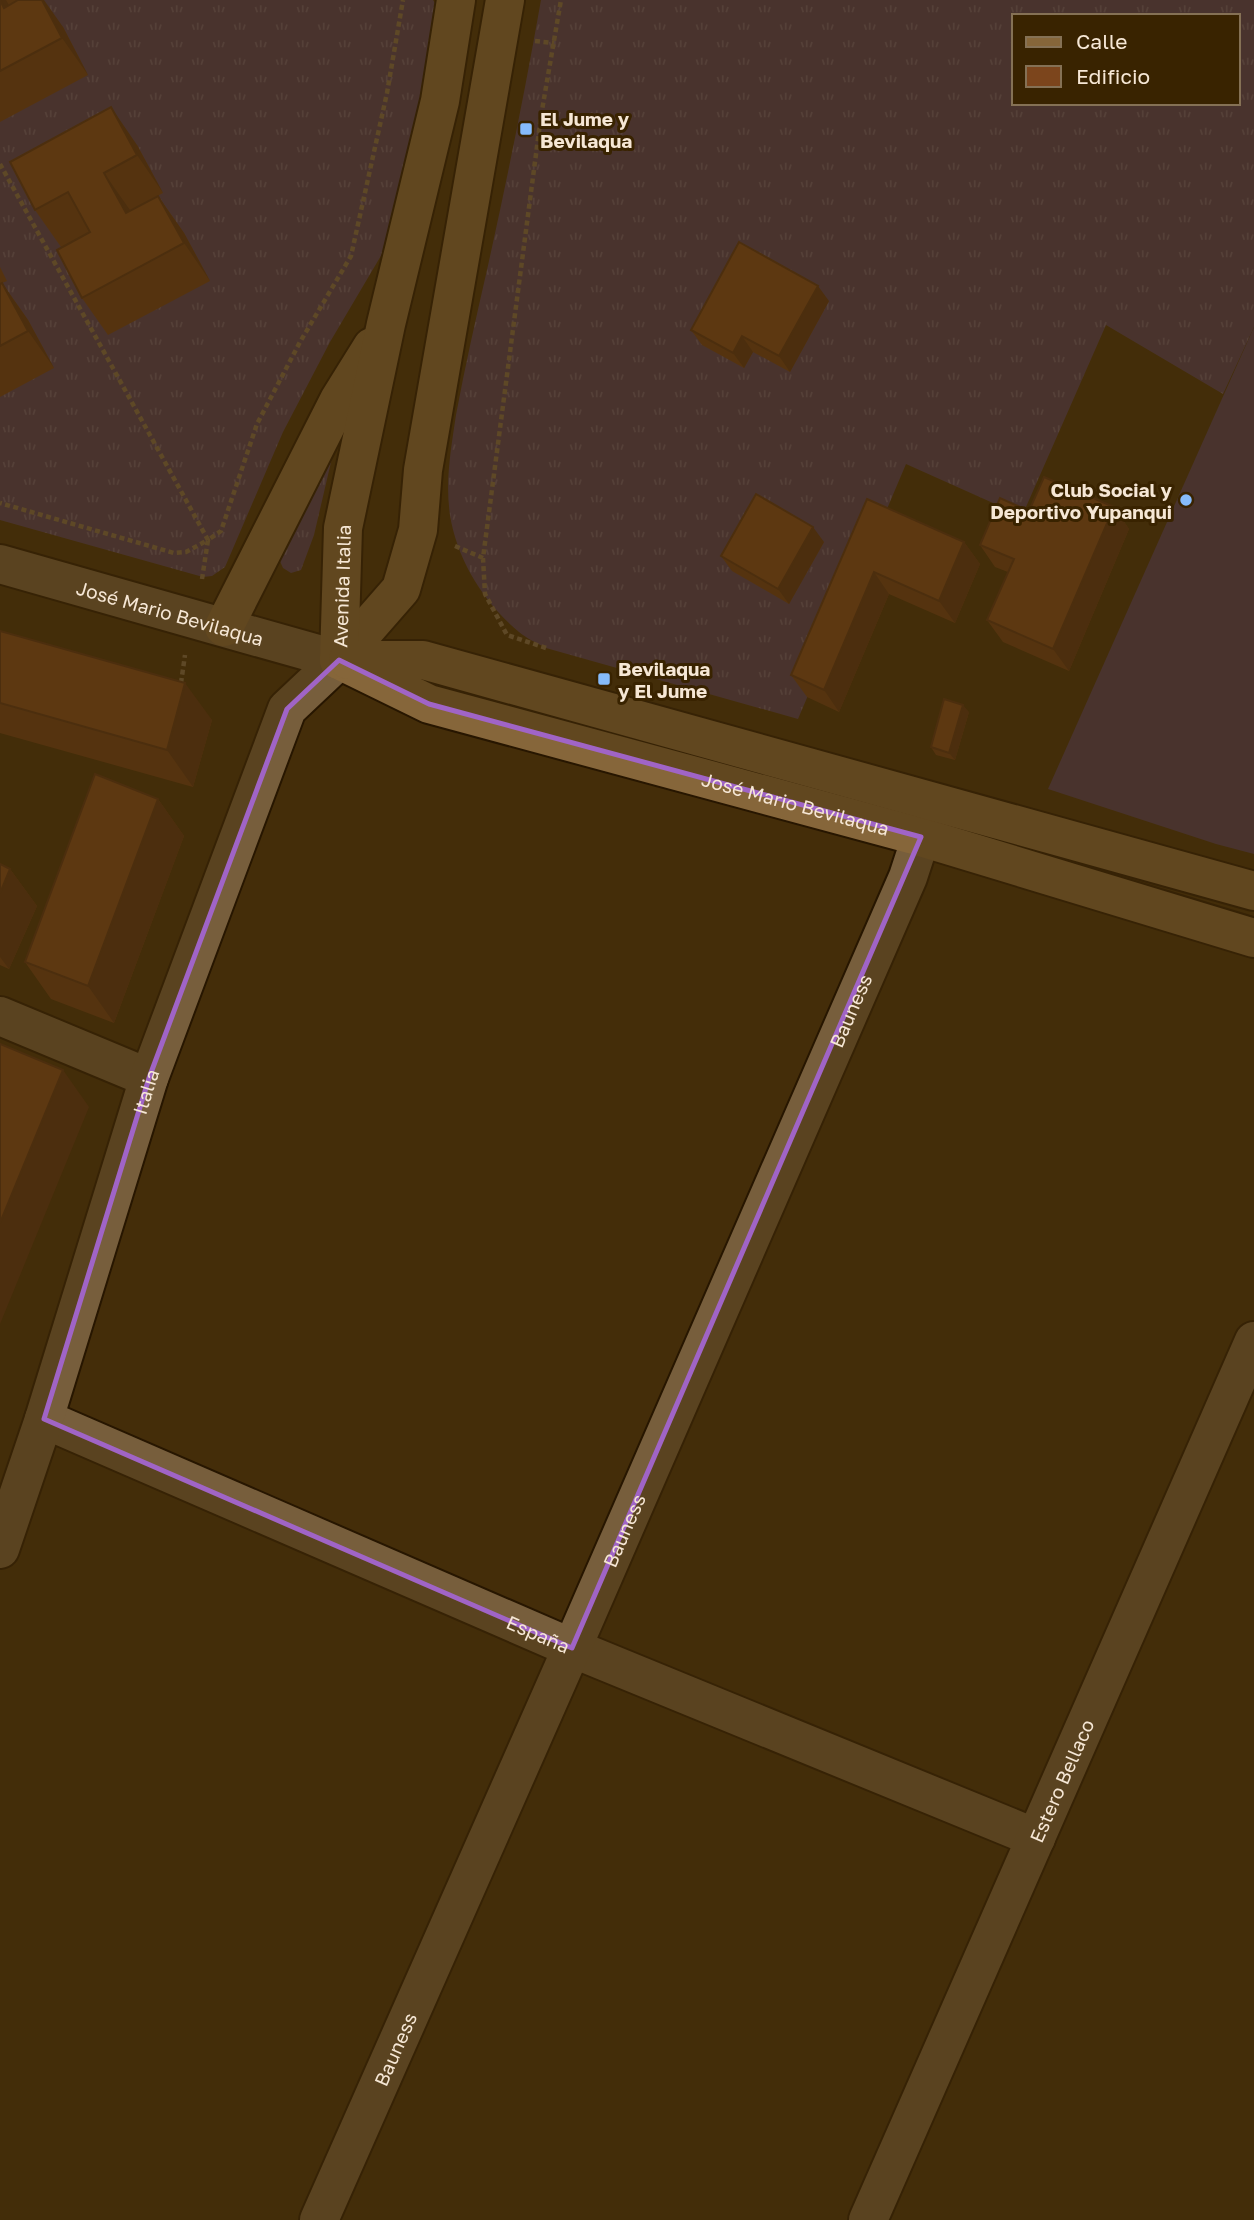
<svg xmlns="http://www.w3.org/2000/svg" width="1254" height="2220" viewBox="0 0 1254 2220" font-family="'Golos Text',sans-serif">
<style>
.grass{fill:url(#grass-tufts);fill-rule:evenodd}
.pitch{fill:#503b5a}
.lines{fill:none;stroke-linecap:round;stroke-linejoin:round}
.minor-casing{stroke:#271600;stroke-width:42}
.tertiary-casing{stroke:#271600;stroke-width:42}
.secondary-casing{stroke:#271600;stroke-width:42}
.path{stroke:#7e694b;stroke-width:4.5;stroke-dasharray:5 3.5;stroke-linecap:butt}
.minor{stroke:#775e3c;stroke-width:38}
.tertiary{stroke:#775e3c;stroke-width:38}
.secondary{stroke:#86663a;stroke-width:38}
.wall{fill:#6b3b18}
.shaded-wall{fill:#573014}
.building{fill:#7c451c;stroke:#573014;stroke-width:2}
.marked{fill:none;stroke:#a064c6;stroke-width:5;stroke-linejoin:round}
.poi-dot{fill:#86bbfb;stroke:#392300;stroke-width:2.5}
.labels{text-anchor:middle;dominant-baseline:central;stroke-width:6;stroke-linejoin:round;paint-order:stroke}
.poi-label{font-size:19px;font-weight:bold;fill:#f6e7d5;stroke:#392300;text-anchor:start}
.street-label{font-size:19px;fill:#f6e7d5;stroke:#392300}
</style>
<defs>
<pattern id="grass-tufts" width="24" height="20" patternUnits="userSpaceOnUse" patternTransform="scale(1.75)"><rect width="24" height="20" fill="#503b5a"/><path d="M3 7l-1-3M5 7V3M7 7l1-3M15 17l-1-3M17 17v-4M19 17l1-3" fill="none" stroke="#6a5771"/></pattern>
</defs>
<rect width="100%" height="100%" fill="#442d09"/>
<!-- grass -->
<path class="grass" d="M0,0H433L437,6L423,86L382,254L330,342L283,432L225,567L212,576L203,577L0,520V169L2,168L0,164Z
M541,0H1254V327L1223,394L1106,325L1022,516L906,464L798,719L546,648C537,643 526,638 519,632C484,603 457,560 450,515C445,481 451,449 456,415C465,366 476,318 487,270C507,180 525,91 541,0ZM1014,16H1238V103H1014Z
M335,445L314,535L301,570L291,573L283,568L279,559Z"/>
<!-- pitch -->
<path class="pitch" d="M1254,327V854L1216,844L1048,789Z"/>
<g class="lines">
<defs>
<g id="minor">
<path d="M0,1016L149,1078"/>
<path id="s1" d="M44,1419L572,1648L1036,1838"/>
<path id="s2" d="M0,1549L44,1419L149,1078L287,709L339,660"/>
<path id="s3" d="M319,2220L572,1648L908,877L921,837"/>
<path id="s4" d="M868,2220L1254,1341"/>
</g>
<g id="tertiary">
<path id="s5" d="M0,564C113,597 226,628 339,660"/>
</g>
<g id="secondary">
<path d="M224,627L339,400L372,347"/>
<path id="s6" d="M339,660L429,704L921,837L1254,938"/>
<path d="M339,660L401,589L418,530L423,470L505,0"/>
<path id="s7" d="M339,660L343,528L386,324L440,101L456,0"/>
<path d="M348,660H423L1254,891"/>
</g>
</defs>
<!-- minor casing -->
<use href="#minor" class="minor-casing"/>
<!-- tertiary casing -->
<use href="#tertiary" class="tertiary-casing"/>
<!-- secondary casing -->
<use href="#secondary" class="secondary-casing"/>
<!-- path -->
<path class="path" d="M535,41L554,43
M0,164L208,540L186,552L174,553L0,503
M455,546L483,558
M202,579L208,540L221,531L257,424L300,342L351,256L387,93L403,0
M546,648L507,635L485,594L483,558L541,116L561,0
M181,683L185,655"/>
<!-- minor -->
<use href="#minor" class="minor"/>
<!-- tertiary -->
<use href="#tertiary" class="tertiary"/>
<!-- secondary -->
<use href="#secondary" class="secondary"/>
</g>
<!-- wall -->
<path class="wall" d="M0,0H18L63,27L88,75L0,122Z
M137,145L163,193L130,210L158,196L184,233L210,281L108,335L82,298L61,247L35,210Z
M0,267L7,281L2,283L28,320L54,368L0,397Z
M829,301L790,372L753,352L744,368L702,345L691,330Z
M867,499L964,542L980,564L955,623L889,594L839,712L807,697L791,675Z
M1114,507L1129,529L1069,671L1003,642L987,620L1008,572L995,567L980,545L1029,511Z
M824,542L789,604L732,571L721,556Z
M0,631L212,720L193,787L0,733Z
M969,712L955,760L936,755L931,747Z
M158,799L184,836L114,1023L51,999L25,962Z
M0,864L10,869L37,906L9,969L0,965Z"/>
<!-- shaded-wall -->
<path class="shaded-wall" d="M0,0H6L9,5L4,8Z
M42,0H44L63,27L88,75L62,38Z
M111,107L137,145L163,193L137,155Z
M104,173L130,210L126,213Z
M158,196L184,233L210,281L184,243Z
M2,283L28,320L54,368L28,331Z
M818,286L829,301L790,372L779,356Z
M742,336L753,352L744,368L733,353Z
M1114,507L1129,529L1069,671L1053,649Z
M813,527L824,542L789,604L778,589Z
M964,542L980,564L955,623L939,601Z
M874,572L889,594L839,712L824,690Z
M185,683L212,720L193,787L167,750Z
M963,705L969,712L955,760L949,753Z
M158,799L184,836L114,1023L88,986Z
M10,869L37,906L9,969L0,957V893Z
M63,1070L89,1107L0,1324V1223Z"/>
<!-- building -->
<path class="building" d="M0,0L4,8L18,0H42L62,38L0,71Z
M111,107L137,155L104,173L126,213L158,196L184,243L82,298L57,250L90,232L68,192L35,210L10,162Z
M739,242L818,286L779,356L742,336L733,353L691,330Z
M2,283L28,331L0,346V284Z
M1044,477L1114,507L1053,649L987,620L1014,559L980,545L1000,498L1029,511Z
M756,494L813,527L778,589L721,556Z
M867,499L964,542L939,601L874,572L824,690L791,675Z
M0,631L185,683L167,750L0,703Z
M944,699L963,705L949,753L931,747Z
M95,774L158,799L88,986L25,962Z
M0,864L10,869L0,893Z
M0,1044L63,1070L0,1223Z"/>
<!-- marked area -->
<path d="M0 0H1254V2220H0ZM339,660L429,704L921,837L572,1648L44,1419L149,1078L287,709Z" fill="#442d09" fill-opacity=".55" fill-rule="evenodd"/>
<path class="marked" d="M339,660L429,704L921,837L572,1648L44,1419L149,1078L287,709Z"/>
<!-- markers -->
<g class="poi-dot">
<rect x="519" y="122" width="14" height="14" rx="3.5"/>
<circle cx="1186" cy="500" r="7"/>
<rect x="597" y="672" width="14" height="14" rx="3.5"/>
</g>
<g class="labels">
<!-- poi labels -->
<g class="poi-label">
<text x="540" y="118">El Jume y<tspan x="540" dy="22">Bevilaqua</tspan></text>
<text x="1172" y="489" text-anchor="end">Club Social y<tspan x="1172" dy="22">Deportivo Yupanqui</tspan></text>
<text x="618" y="668">Bevilaqua<tspan x="618" dy="22">y El Jume</tspan></text>
</g>
<!-- street labels -->
<g class="street-label">
<text stroke="none"><textPath href="#s7" startOffset="74">Avenida Italia</textPath></text>
<text stroke="none"><textPath href="#s5" startOffset="177">José Mario Bevilaqua</textPath></text>
<text stroke="none"><textPath href="#s6" startOffset="480">José Mario Bevilaqua</textPath></text>
<text stroke="none"><textPath href="#s3" startOffset="1321">Bauness</textPath></text>
<text stroke="none"><textPath href="#s2" startOffset="480">Italia</textPath></text>
<text stroke="none"><textPath href="#s3" startOffset="754">Bauness</textPath></text>
<text stroke="none"><textPath href="#s1" startOffset="539">España</textPath></text>
<text stroke="none"><textPath href="#s4" startOffset="480">Estero Bellaco</textPath></text>
<text stroke="none"><textPath href="#s3" startOffset="187">Bauness</textPath></text>
</g>
</g>
<!-- legend -->
<rect x="1012" y="14" width="228" height="91" fill="#392300" stroke="#857155" stroke-width="2"/>
<rect x="1026" y="37" width="35" height="10" fill="#86663a" stroke="#857155" stroke-width="2"/>
<text x="1076" y="49" font-size="21" fill="#f6e7d5">Calle</text>
<rect x="1026" y="66" width="35" height="21" fill="#7c451c" stroke="#857155" stroke-width="2"/>
<text x="1076" y="84" font-size="21" fill="#f6e7d5">Edificio</text>
</svg>
